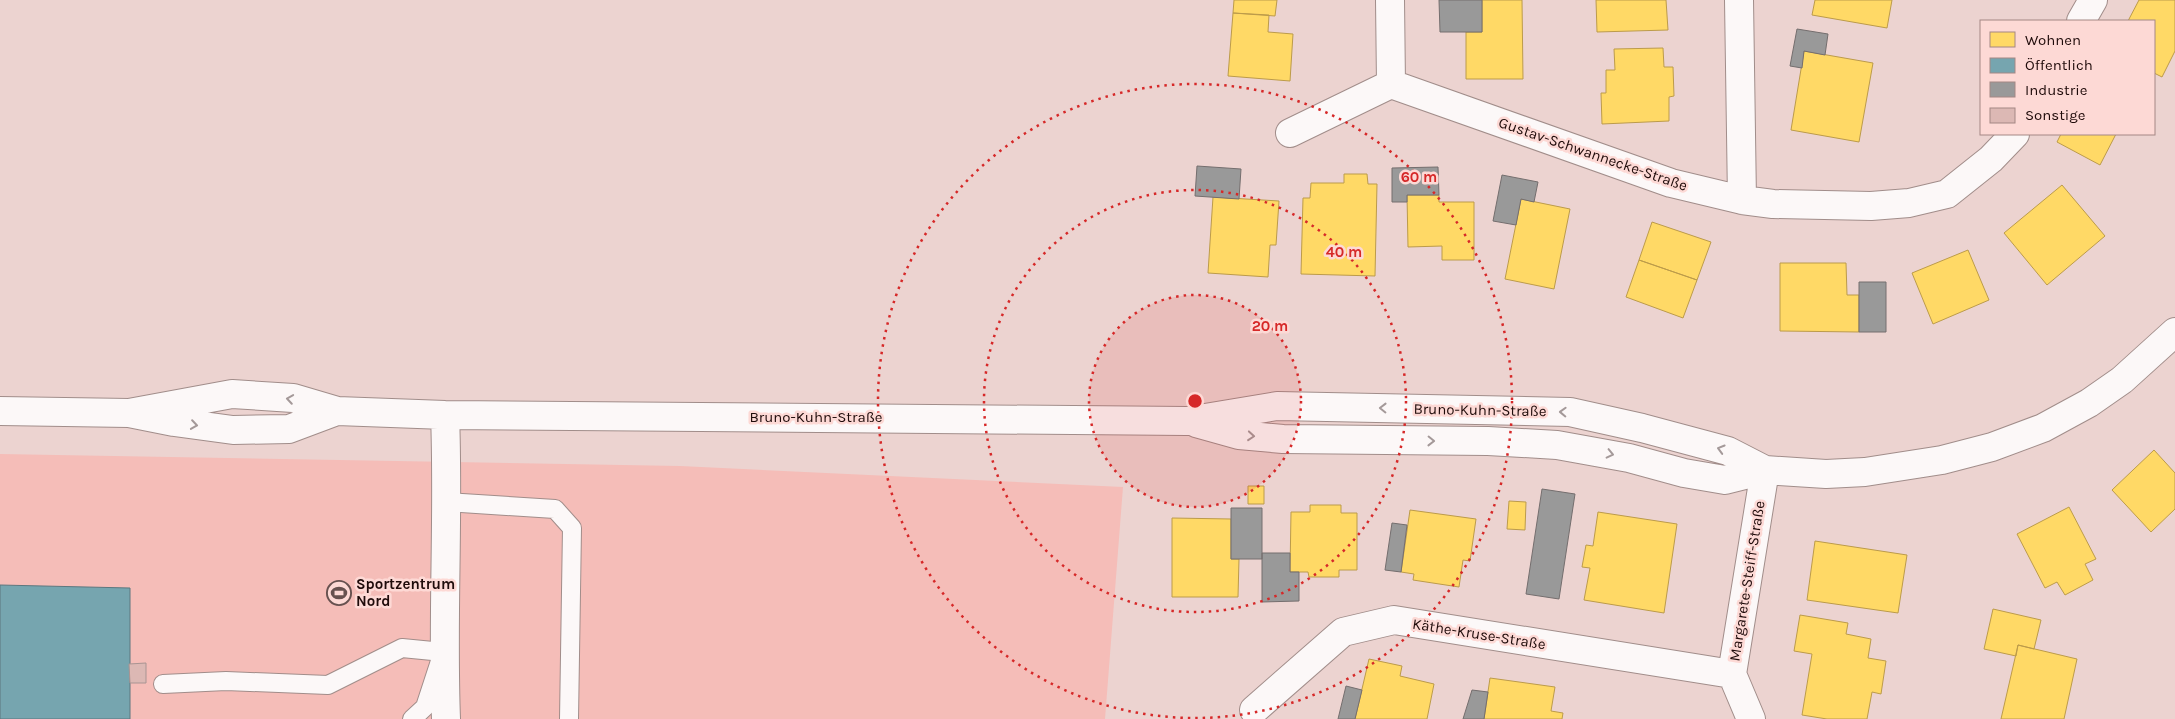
<svg xmlns="http://www.w3.org/2000/svg" width="2175" height="719" viewBox="0 0 2175 719" font-family="Karla,sans-serif">
<style>
.green{fill:#f5bdb8}
.homes{fill:#ffd966;stroke:#bc9b4a}
.public{fill:#76a5af;stroke:#5c777e}
.industry{fill:#999;stroke:#746e6e}
.building{fill:#dcb8b4;stroke:#a99492}
.lines{fill:none;stroke-linecap:round;stroke-linejoin:round}
.service-casing{stroke:#a18d8a;stroke-width:20}
.minor-casing{stroke:#a18d8a;stroke-width:30}
.service{stroke:#fcf8f8;stroke-width:18}
.minor{stroke:#fcf8f8;stroke-width:28}
.oneway{stroke:#a49999}
.ring{fill:none;stroke:#d62828;stroke-width:2.5;stroke-dasharray:2.5 5}
.labels{text-anchor:middle;dominant-baseline:central;stroke-width:5;stroke-linejoin:round;paint-order:stroke}
.street-label{font-size:15px;fill:#1f0b0a;stroke:#fdd9d5}
.poi-label{font-size:15px;font-weight:bold;fill:#1f0b0a;stroke:#fdd9d5;text-anchor:start}
.centre{fill:#d62828;stroke:#fdd9d5;stroke-width:2.5}
.ring-label{font-size:15px;text-anchor:middle;font-weight:bold;fill:#d62828;stroke:#fdd9d5;stroke-width:5;stroke-linejoin:round;paint-order:stroke}
</style>
<rect width="100%" height="100%" fill="#ecd3d0"/>
<!-- green -->
<path class="green" d="M0,454L680,466L1123,487L1105,719H0Z"/>
<!-- homes -->
<path class="homes" d="M1234,0H1277L1275,16L1233,13Z
M1482,0H1522L1523,79H1466V32H1482Z
M1596,0H1666L1668,30L1597,32Z
M1815,0H1892L1887,28L1812,15Z
M2139,0H2175V51L2162,77L2154,73V21H2128Z
M1233,13L1269,15L1268,32L1293,34L1290,81L1228,76Z
M1663,48L1664,67H1673L1674,96L1669,97V121L1602,124L1601,93H1606V70H1615L1614,49Z
M1804,51L1873,63L1859,142L1791,130Z
M2061,134H2116L2100,165L2057,142Z
M1344,174H1367L1368,184H1377L1375,276L1301,274L1303,198H1310L1311,183H1344Z
M2062,185L2105,236L2047,285L2004,233Z
M1407,195H1439V202H1474V260H1442V246L1408,247Z
M1213,197L1279,201L1276,245H1270L1268,277L1208,273Z
M1521,199L1570,209L1554,289L1505,279Z
M1652,222L1711,242L1697,280L1639,260Z
M1968,250L1989,300L1933,324L1912,273Z
M1639,260L1697,280L1683,318L1626,297Z
M1780,263H1846L1847,295H1859V332L1780,331Z
M2154,450L2175,473V509L2151,532L2112,490Z
M1248,486H1264V504H1248Z
M1509,501L1526,502L1525,530L1507,529Z
M1310,505H1341V513H1357V570H1339V577H1309L1308,572H1290L1291,512H1310Z
M2069,507L2096,559L2085,564L2093,580L2065,595L2057,582L2045,588L2017,534Z
M1410,510L1476,519L1470,561L1463,560L1459,587L1413,580L1414,574L1401,572Z
M1598,512L1677,524L1664,613L1584,600L1590,568L1582,567L1586,545L1593,546Z
M1172,518L1231,519V559H1239L1238,597H1172Z
M1815,541L1907,555L1898,613L1807,600Z
M1993,609L2041,620L2034,649L2018,645L2016,656L1984,649Z
M1800,615L1848,623L1846,634L1871,639L1868,658L1886,661L1881,694L1872,692L1867,719H1827L1802,715L1812,654L1794,651Z
M2018,645L2077,659L2064,719H2001Z
M1369,659L1402,666L1400,676L1434,684L1427,719H1355Z
M1490,678L1555,687L1551,711L1563,713L1562,719H1484Z"/>
<!-- public -->
<path class="public" d="M0,585L130,588V719H0Z"/>
<!-- industry -->
<path class="industry" d="M1439,0H1482V32H1440Z
M1797,29L1828,34L1825,55L1804,51L1802,68L1790,66Z
M1197,166L1241,169L1239,199L1195,196Z
M1438,167L1439,195H1407V202H1392V168Z
M1502,175L1538,182L1534,202L1521,199L1516,225L1493,221Z
M1859,282H1886V332H1859Z
M1542,489L1575,494L1559,599L1526,594Z
M1231,508H1262V559H1231Z
M1392,523L1407,525L1401,572L1385,570Z
M1262,553H1290V572H1299V601L1262,602Z
M1346,686L1362,690L1355,719H1338Z
M1472,690L1488,692L1484,719H1463Z"/>
<!-- building -->
<path class="building" d="M146,663V683H130L129,664Z"/>
<g class="lines">
<defs>
<path id="service" d="M446,502L555,509L572,528L569,719
M163,684L226,681L328,685L402,648L443,652L425,707L412,719"/>
<path id="minor" d="M1390,0L1391,84
M1739,0L1742,200
M2081,21L2093,0
M1290,133L1391,84L1671,183L1742,200L1773,204L1871,206L1909,203L1947,194L1991,159L2015,134
M0,411L129,413L174,422L233,430L289,429L337,411
M129,413L232,394L293,398L337,411L445,415L1187,421L1277,406L1570,412L1642,428L1728,451L1765,470
M445,415C449,516 442,617 446,719
M1196,423L1239,435L1283,439L1488,441L1557,445L1629,458L1684,473L1725,480L1765,470L1826,474L1865,472L1942,460L1992,447L2043,428L2089,403L2122,380L2175,332
M1254,710L1343,632L1394,620L1732,674
M1751,719L1732,674L1765,470"/>
</defs>
<!-- service casing -->
<use href="#service" class="service-casing"/>
<!-- minor casing -->
<use href="#minor" class="minor-casing"/>
<!-- service -->
<use href="#service" class="service"/>
<!-- minor -->
<use href="#minor" class="minor"/>
</g>
<!-- one-way arrows -->
<defs><path id="oneway-chevron" d="M-2-3.5L2.5 0L-2 3.5" fill="none" stroke-width="1.6" stroke-linecap="round" stroke-linejoin="round" transform="scale(1.25)"/></defs>
<g class="oneway">
<use href="#oneway-chevron" transform="translate(290 399) rotate(-171)"/>
<use href="#oneway-chevron" transform="translate(1383 408) rotate(-179)"/>
<use href="#oneway-chevron" transform="translate(1563 412) rotate(-178)"/>
<use href="#oneway-chevron" transform="translate(194 425) rotate(8)"/>
<use href="#oneway-chevron" transform="translate(1251 436) rotate(5)"/>
<use href="#oneway-chevron" transform="translate(1431 441) rotate(1)"/>
<use href="#oneway-chevron" transform="translate(1721 449) rotate(-164)"/>
<use href="#oneway-chevron" transform="translate(1610 454) rotate(13)"/>
</g>
<!-- distance rings -->
<circle cx="1195" cy="401" r="106" fill="#d62828" fill-opacity=".12"/>
<g class="ring">
<circle cx="1195" cy="401" r="106"/>
<circle cx="1195" cy="401" r="211"/>
<circle cx="1195" cy="401" r="317"/>
</g>
<!-- icons -->
<defs>
<symbol id="stadium-ring" viewBox="-11 -11 22 22"><circle r="9.5" fill="#fdd9d5" stroke="#67514f" stroke-width="1.5"/><path d="M0-5a6.5 5 0 1 0 0 10a6.5 5 0 1 0 0-10ZM-3.5-1.8h7v3.6h-7Z" fill="#67514f"/></symbol>
</defs>
<g fill-rule="evenodd">
<use href="#stadium-ring" x="325" y="579" width="28" height="28"/>
</g>
<g class="labels">
<!-- street labels -->
<g class="street-label">
<text transform="translate(1593 154) rotate(19)">Gustav-Schwannecke-Straße</text>
<text transform="translate(1480 410) rotate(1)">Bruno-Kuhn-Straße</text>
<text x="816" y="417">Bruno-Kuhn-Straße</text>
<text transform="translate(1747 581) rotate(-81)">Margarete-Steiff-Straße</text>
<text transform="translate(1479 634) rotate(9)">Käthe-Kruse-Straße</text>
</g>
<!-- poi labels -->
<g class="poi-label">
<text x="356" y="584">Sportzentrum<tspan x="356" dy="17">Nord</tspan></text>
</g>
</g>
<circle cx="1195" cy="401" r="8" class="centre"/>
<g class="ring-label">
<text x="1419" y="182">60 m</text>
<text x="1344" y="257">40 m</text>
<text x="1270" y="331">20 m</text>
</g>
<!-- legend -->
<rect x="1980" y="20" width="175" height="115" fill="#fdd9d5" stroke="#a48784"/>
<rect x="1990" y="32" width="25" height="15" fill="#ffd966" stroke="#a48784"/>
<text x="2025" y="45" font-size="15" fill="#1f0b0a">Wohnen</text>
<rect x="1990" y="58" width="25" height="15" fill="#76a5af" stroke="#a48784"/>
<text x="2025" y="70" font-size="15" fill="#1f0b0a">Öffentlich</text>
<rect x="1990" y="82" width="25" height="15" fill="#999999" stroke="#a48784"/>
<text x="2025" y="95" font-size="15" fill="#1f0b0a">Industrie</text>
<rect x="1990" y="108" width="25" height="15" fill="#dcb8b4" stroke="#a48784"/>
<text x="2025" y="120" font-size="15" fill="#1f0b0a">Sonstige</text>
</svg>
